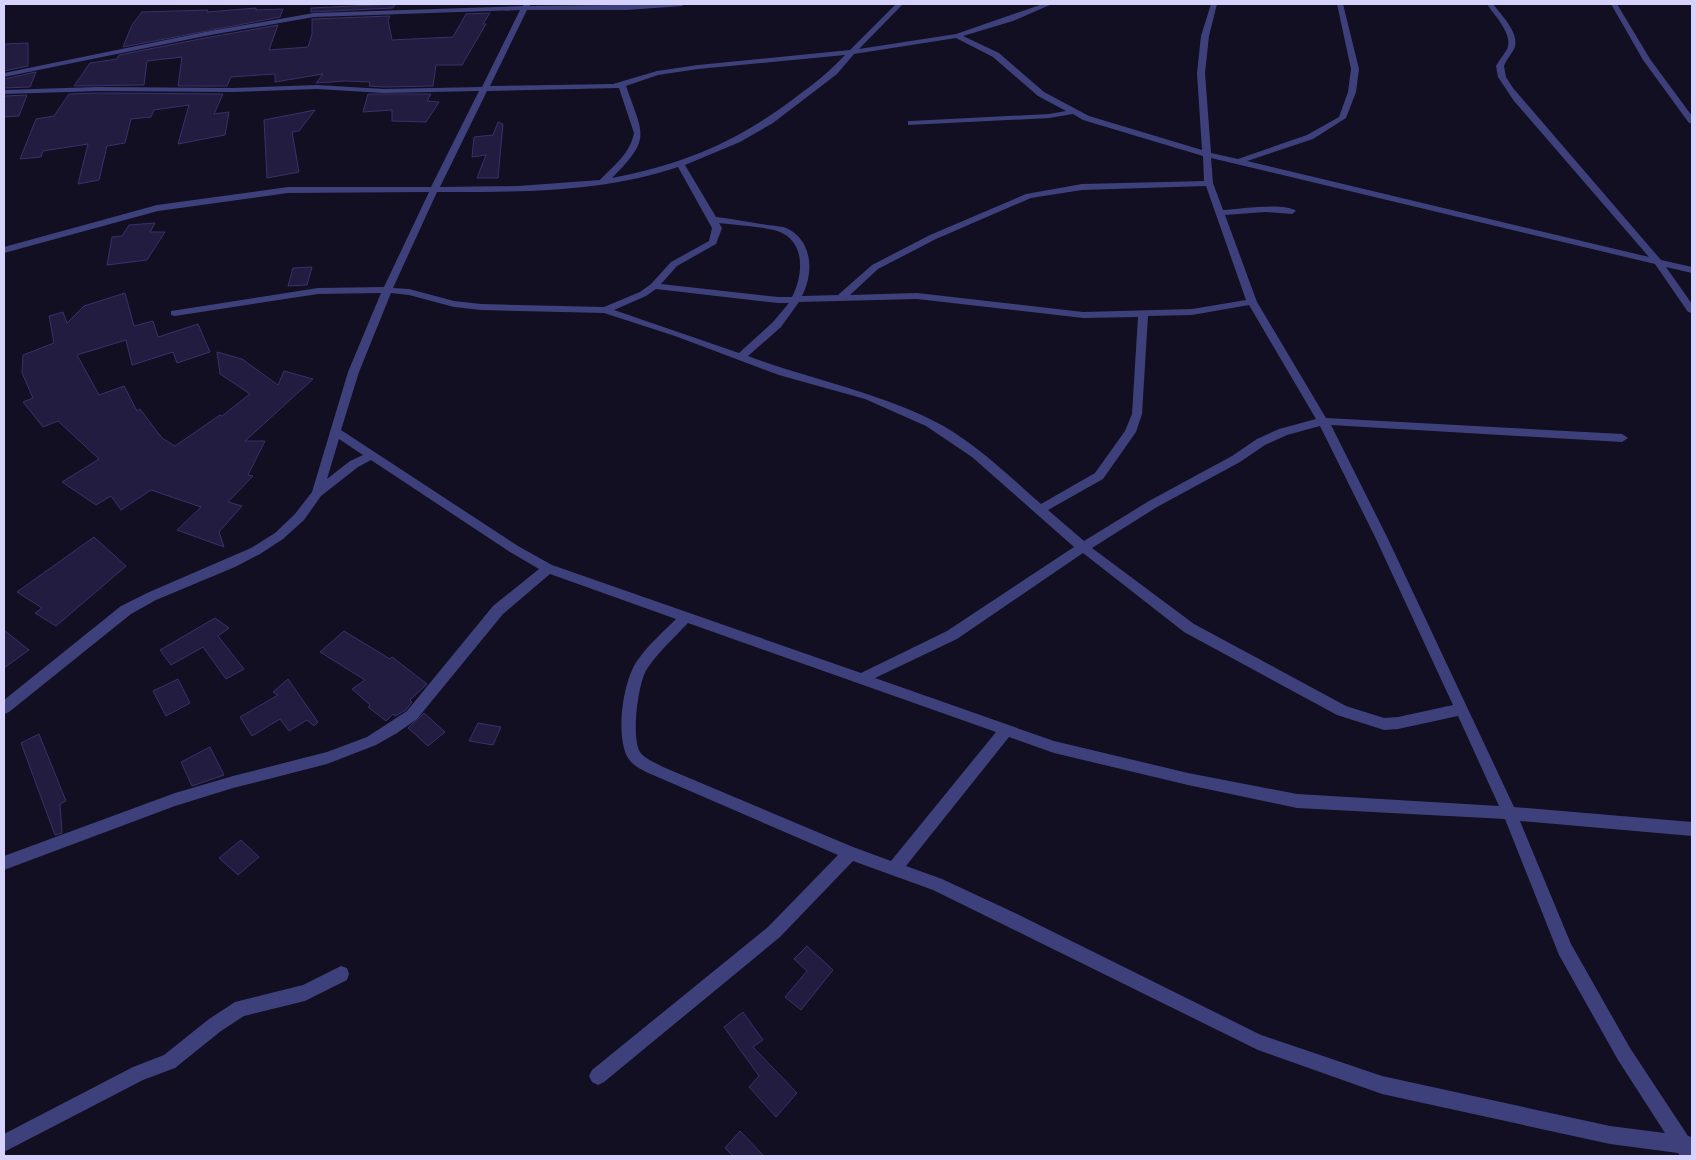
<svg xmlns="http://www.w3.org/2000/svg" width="1696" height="1160" viewBox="0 0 1696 1160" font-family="Commissioner,sans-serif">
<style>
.building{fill:#221d40;stroke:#39316a}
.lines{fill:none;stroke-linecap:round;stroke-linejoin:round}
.minor{fill:#3e407c;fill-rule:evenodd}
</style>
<rect width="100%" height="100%" fill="#110f21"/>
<!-- building -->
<path class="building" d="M395,4L393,8L311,12V8Z
M256,8V10L283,9L280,17L123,47L132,25L142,12L208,10L207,12Z
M490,13L483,24H486L462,65H436L433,86L384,87L369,86L370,82L345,81L316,83L323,74L275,82V74L231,77L227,86H178L182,57L147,61L144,85L74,86L90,63L117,59L119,55L205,38L278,25L269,50L308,47L312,34V19L390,16L388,20L392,40L453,37L466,14Z
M28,43V66L4,71V44Z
M36,72L30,87L4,88V79Z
M98,93L223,94L214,114L229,112L225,135L178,144L189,105L154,110L151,117L131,119L125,143L107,146L99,180L78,184L88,144L43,151L41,157L20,159L36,119L54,116L69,94Z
M368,94H431L427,101L439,102L426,122L392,121V110L363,112Z
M27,95L19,116L4,117V96Z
M315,110L299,131L292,132L299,172L267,178L264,120Z
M498,122L503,124L498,178H477L486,155L472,157L474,137L493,135Z
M155,223L150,232H165L147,260L107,265L112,237L122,236L129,225Z
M312,267L307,285L288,286L293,268Z
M125,293L134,326L153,321L158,337L198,324L210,352L177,363L173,352L132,365L126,340L77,355L99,395L124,386L137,411L140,409L162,438L175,446L220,415L222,416L250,394L220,374L217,352L242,359L278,385L284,371L313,379L245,441H265L248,475L253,476L228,502L242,506L219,532L224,547L177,530L201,507L151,490L121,510L111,496L96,505L62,482L99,459L58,421L43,427L23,402L33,398L22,373L23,355L54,343L49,316L63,312L67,323L84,306Z
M94,537L126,566L56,626L35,613L42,608L17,592Z
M215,618L229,628L218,636L244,669L226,679L203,647L171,665L160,650Z
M4,630L29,650L4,668Z
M344,631L390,659L392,657L427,684L410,700L412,702L406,710L395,716L393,714L386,721L368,707L370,705L352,689L365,680L320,652Z
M178,679L190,703L166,716L153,691Z
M288,679L318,722L314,726L307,720L289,731L280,719L252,736L240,717L278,695L273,692Z
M424,713L445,732L428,746L408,728Z
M478,723L501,727L493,745L469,741Z
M39,734L66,801L60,804L62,833L55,835L21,743Z
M210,747L224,775L192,786L181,762Z
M241,840L259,857L238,875L219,858Z
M807,946L833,970L801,1010L785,997L807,971L794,959Z
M743,1012L763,1040L753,1047L797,1093L776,1117L749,1087L759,1076L724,1027Z
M740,1131L764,1156H733L725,1148Z"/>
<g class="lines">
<!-- minor -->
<path class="minor" d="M524,4H530V6L685,4L682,6L627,10H527L490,86L613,84L657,71L698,65L850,50L896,4H903L859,49L956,34L1043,4H1052L1013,21L963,36L999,53L1044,92L1089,116L1202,150L1197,73L1201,36L1211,4H1217L1209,36L1205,73L1211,153L1238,159L1307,135L1339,117L1348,92L1351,69L1337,4H1343L1359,69L1356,92L1346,118L1313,139L1247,161L1649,257L1514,101L1498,77L1496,66C1499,60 1504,55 1507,49C1514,35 1494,15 1487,4H1493C1501,15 1521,34 1514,49C1511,55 1506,60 1504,66L1506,77L1513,88L1661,260L1692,267V273L1666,267L1692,304V313L1688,312L1655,264L1211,158L1213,183L1223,210C1239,209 1285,202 1296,211L1292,214L1265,212L1225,215L1257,302L1326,418L1622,434L1628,438L1622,442L1331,425L1388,539L1514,807L1692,822V836L1520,821L1571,944L1630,1048L1688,1136L1692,1137V1156H1680L1678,1153L1610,1144L1382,1094L1258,1050L933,890L853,861L780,937L604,1082L598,1085L592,1082L589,1076L592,1070L768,927L838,855L653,775C644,771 634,767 628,758C615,736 623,681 637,661C648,645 663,632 676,619L550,574L503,614L417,719L397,733L376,745L327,764L233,788L175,806L4,870V856L175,793L233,776L327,752L367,737L407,711L493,606L539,569L510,552L371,460L358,467L321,496L304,520L283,539L260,554L235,567L156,600L131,614L9,712L4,714V700L121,606L147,593L251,548L275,533L295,514L312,492L348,372L381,293L318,294L175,316L171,315V311L318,288L384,287L429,192L288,193L158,211L4,253V247L157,205L288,187H431L479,91L384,93L317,89L234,92L98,91L4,94V90L98,87L234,88L317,85L384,89L482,87L520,10L314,17L205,36L4,77V73L205,32L314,13L523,6ZM956,38L993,57L1038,96L1066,111L1049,114L911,121H908V125L1049,118L1073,114L1083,120L1203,156L1204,181L1082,184L1026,194L930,235L872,265L838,295L802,296C814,273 813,240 786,228C781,226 773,226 767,225C750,222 733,219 716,217L685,165L740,142L773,123L837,74L854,54ZM845,55C830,71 814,84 796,97C737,142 684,164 612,178C652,138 643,135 626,86L658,75L698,69ZM619,88L634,133C630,154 614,165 600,180L518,186L440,187L487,91ZM678,167L712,228L709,241L671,262L651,284L640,292L604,307L481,304L454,301L409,289L393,288L437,192C517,192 601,193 678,167ZM1206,186L1246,300L1192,309L1083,312L917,293L850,295L878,269L936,239L1031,198L1082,190ZM719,223C734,225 769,227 780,232C806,243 803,276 792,297H778L661,284L677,266L716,244L722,228ZM656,289L778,303H789L773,322L739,353L614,310L646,296ZM391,293L409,295L454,307L481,310L604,313L675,336L779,375L865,399L926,426L972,457L1074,547L947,631L861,673L552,565L518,546L341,430L359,372ZM917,299L1083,318L1138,317L1132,414L1125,431L1095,473L1041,504C1009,476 970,438 932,420C873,391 809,379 748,356L781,327L799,302ZM1249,305L1316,419L1279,429L1257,439L1232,456L1149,501L1084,541L1048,510L1103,479L1136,432L1142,414L1148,316L1192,315ZM1320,426L1376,539L1453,705L1398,717L1384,718L1346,706L1194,624L1092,548L1157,507L1240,462L1265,445L1287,435ZM339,439L363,455L350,461L327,479ZM1083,553L1184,632L1337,715L1384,730L1398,729L1458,716L1499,806L1297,794L1188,773L1054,741L875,678L957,639ZM688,623L996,732L891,861L853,847L663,767C656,763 645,759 640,752C631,738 638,682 647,669C658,652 674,638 688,623ZM1009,737L1054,753L1188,785L1297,808L1505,819L1559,955L1618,1060L1665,1133L1610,1126L1382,1076L1261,1035L1015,913L942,879L906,866Z
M1611,4H1617L1650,59L1692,116V123H1689L1643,60Z
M341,966L347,968L349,974L347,980L305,1001L244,1016L221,1031L175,1068L143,1080L4,1152V1134L133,1067L164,1055L209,1019L235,1002L303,985Z"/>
</g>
<!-- border -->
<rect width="1696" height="1160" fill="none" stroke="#d5d3fb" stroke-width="10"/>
</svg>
